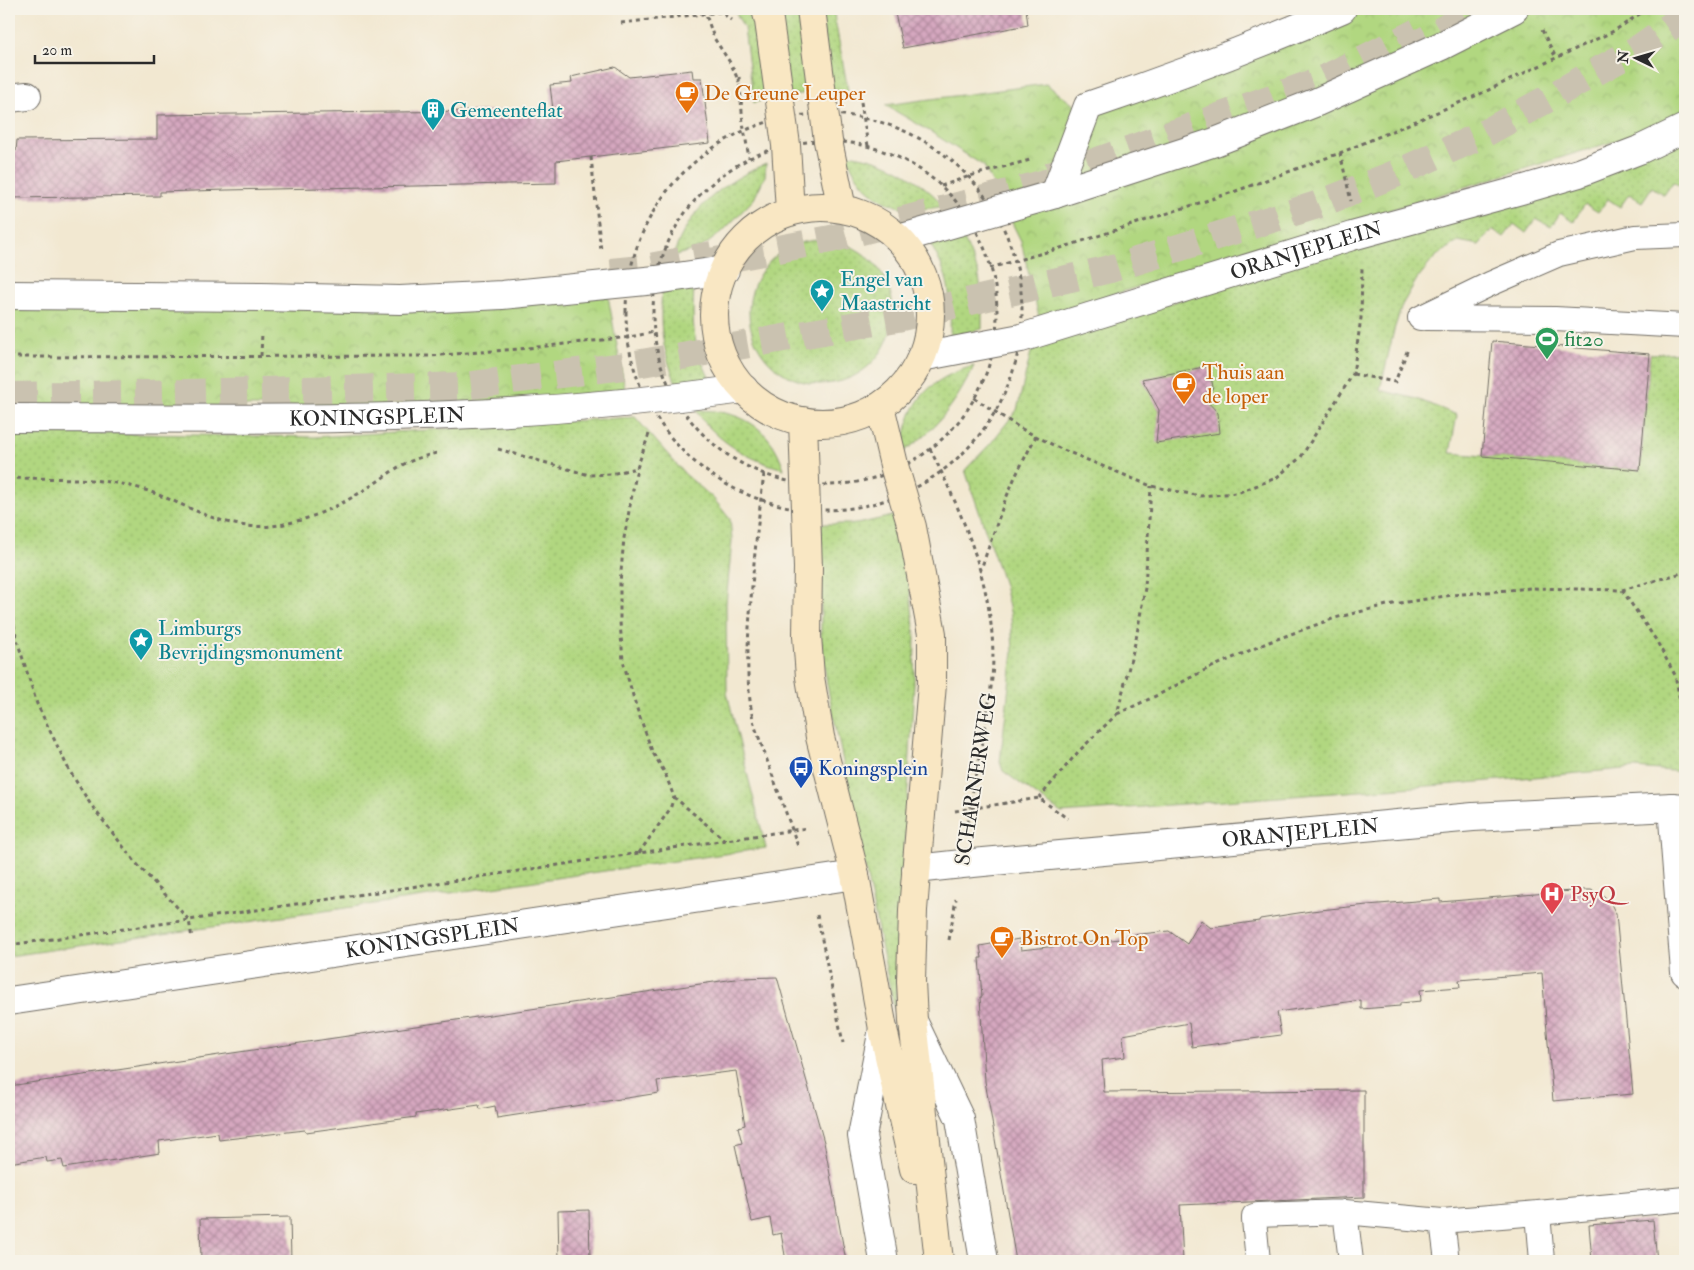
<svg xmlns="http://www.w3.org/2000/svg" width="1694" height="1270" viewBox="0 0 1694 1270" font-family="'IM FELL Double Pica',serif">
<style>
.grass{fill:url(#grass-dots);stroke:#6e8156}
.park{fill:url(#park-crowns);stroke:#6e8156}
.building{fill:url(#building-cross-hatch)}
.lines{fill:none;stroke-linecap:round;stroke-linejoin:round}
.highway-tunnel{stroke:#cac2b0;stroke-width:28;stroke-dasharray:28 14;stroke-linecap:butt}
.lane-casing{stroke:#716d65;stroke-width:26}
.street-casing{stroke:#716d65;stroke-width:30}
.secondary-casing{stroke:#716d65;stroke-width:30}
.path{stroke:#716d65;stroke-width:3;stroke-dasharray:4 4;stroke-linecap:butt}
.lane{stroke:#fff;stroke-width:24}
.street{stroke:#fff;stroke-width:28}
.secondary{stroke:#f9e7c3;stroke-width:28}
.labels{text-anchor:middle;dominant-baseline:central;stroke-width:4;stroke-linejoin:round;paint-order:stroke}
.food-label{font-size:21px;fill:#c56008;stroke:#f7f3e8;text-anchor:start}
.culture-label{font-size:21px;fill:#0d838f;stroke:#f7f3e8;text-anchor:start}
.street-label{font-size:21px;fill:#2b2b2b;stroke:#f7f3e8}
.leisure-label{font-size:21px;fill:#27864d;stroke:#f7f3e8;text-anchor:start}
.transit-label{font-size:21px;fill:#164399;stroke:#f7f3e8;text-anchor:start}
.health-label{font-size:21px;fill:#be3a42;stroke:#f7f3e8;text-anchor:start}
</style>
<defs>
<pattern id="grass-dots" width="8" height="8" patternUnits="userSpaceOnUse" patternTransform="scale(1.25)"><rect width="8" height="8" fill="#b1d780"/><path d="M2 2h.1M6 6h.1" fill="none" stroke="#98b96f" stroke-width="1.8" stroke-linecap="round"/></pattern>
<pattern id="park-crowns" width="20" height="18" patternUnits="userSpaceOnUse" patternTransform="scale(1.25)"><rect width="20" height="18" fill="#b1d780"/><path d="M2 6a3 3 0 1 1 6 0M12 15a3 3 0 1 1 6 0" fill="none" stroke="#98b96f"/></pattern>
<pattern id="building-cross-hatch" width="8" height="8" patternUnits="userSpaceOnUse" patternTransform="scale(1.25)"><rect width="8" height="8" fill="#d5a7bf"/><path d="M0 0l8 8M0 8l8-8" fill="none" stroke="#ad889b"/></pattern>
</defs>
<rect width="100%" height="100%" fill="#f7f3e8"/>
<filter id="ink" filterUnits="userSpaceOnUse"><feTurbulence type="fractalNoise" baseFrequency=".02" numOctaves="2"/><feDisplacementMap in="SourceGraphic" scale="10" xChannelSelector="R" yChannelSelector="G"/><feConvolveMatrix kernelMatrix="1 2 1 2 8 2 1 2 1" color-interpolation-filters="sRGB"/></filter>
<filter id="wash" filterUnits="userSpaceOnUse"><feTurbulence type="fractalNoise" baseFrequency=".0096" numOctaves="4" result="noise"/><feDisplacementMap in="SourceGraphic" scale="20" xChannelSelector="R" yChannelSelector="G"/><feGaussianBlur stdDeviation="1.12" result="paint"/><feColorMatrix in="noise" values="0 0 0 0 0 0 0 0 0 0 0 0 0 0 0 0 0 1.4 0 .05"/><feComposite in="paint" operator="in"/></filter>
<g filter="url(#wash)">
<rect width="100%" height="100%" fill="#f2e8d1"/>
<!-- grass -->
<path class="grass" d="M731,9H750L756,26L766,99L754,103L744,28L737,15Z
M777,9H800L809,93L790,95Z
M821,9H833L849,96L831,93Z
M1685,137V189L1673,182L1664,195L1652,187L1642,202L1629,194L1620,207L1608,199L1598,212L1585,204L1573,222L1560,213L1551,227L1536,219L1526,233L1514,224L1504,237L1492,229L1479,245L1458,241L1435,257L1417,279L1402,305L1394,330L1380,390L1417,399L1457,415L1450,453L1640,470L1650,354L1685,352V772L1635,768L1455,784L1061,813L1003,771L1000,762L1013,652L1011,616L1004,585L965,470L991,443L1017,410L1032,348Z
M846,154C885,158 918,177 944,206C898,216 863,200 846,154Z
M766,164L765,176L754,199L722,232L701,248L673,256C689,209 721,183 766,164Z
M962,234L978,272L982,294V329L950,336C951,294 951,278 929,242Z
M749 312a72 72 0 1 1 144 0a72 72 0 1 1-144 0Z
M694,287C692,325 692,344 710,379L676,383C662,348 659,327 662,290Z
M974,366C957,402 937,429 903,452C906,404 928,378 974,366Z
M696,410C739,410 771,426 784,469C749,460 715,441 696,410Z
M635,417L685,474L713,498L730,519L732,540L726,604L727,693L766,848L9,956V432L315,437Z
M893,516L909,583L915,635L914,684L895,1012L827,684L821,639V524H857Z"/>
<!-- park -->
<path class="park" d="M1364,9H1685V115L1671,124L1039,317L1021,241L984,166L931,132L885,105L1046,84L1078,108Z
M608,296L625,390L461,406H9V307Z"/>
<g id="blocks">
<!-- building -->
<path class="building" d="M894,9H1026L1028,25L903,48Z
M615,67L629,77L692,70L693,78H702L710,143L556,161V183L227,190L160,192V196L9,198V151H16L17,140L157,139V115L553,110L550,85L572,83L571,77Z
M1492,341L1650,354L1640,470L1482,456Z
M1209,366L1213,387L1206,400L1218,413L1220,433L1156,443L1159,410L1142,379Z
M1583,890H1591L1603,895L1610,902L1616,914L1633,1094L1553,1101L1542,973L1459,980L1460,987L1420,990L1421,1001L1400,1003V1006L1361,1009V1000L1277,1012L1281,1035L1192,1047L1189,1023L1123,1035L1125,1057L1102,1060L1104,1092L1364,1090V1197L1180,1205L1183,1261H1016L985,1081L980,997H982L979,958H982L980,946L1019,939L1021,950L1129,938L1132,935L1169,931L1187,944L1201,920L1211,928L1259,921L1260,919L1311,911L1367,905L1440,899V902Z
M777,977L824,1142L846,1261H786L781,1233L773,1235L770,1218L752,1222L735,1145L742,1143L738,1127L745,1125L736,1071L657,1081L659,1093L497,1118L495,1106L480,1109L479,1105L416,1114V1117L306,1132L305,1130L219,1140L218,1133L159,1141L160,1153L64,1168L62,1160L47,1162L46,1157L9,1163V1086L714,982L742,978Z
M589,1210L590,1261H559L558,1211Z
M290,1217L291,1261H201L200,1219Z
M1653,1220L1657,1261H1592L1589,1225Z"/>
</g>
</g>
<g filter="url(#ink)">
<use href="#blocks" fill-opacity="0" stroke="#716d65" stroke-width="1"/>
<g class="lines">
<!-- highway-tunnel -->
<path class="highway-tunnel" d="M1403,50L1425,40L1478,9
M1048,176L1073,170L1324,79L1417,32
M695,265L831,239L1069,177
M611,272L640,269L712,255
M9,396L142,394L464,386L625,366L897,318L1110,269L1317,205L1395,174L1482,135L1641,47L1685,16"/>
<defs>
<path id="lane" d="M1420,318L1490,284L1559,254L1635,237L1685,235
M1425,318L1555,319L1685,326
M1345,1212L1351,1261
M1442,1221L1447,1261
M1258,1261L1254,1220V1216L1258,1215L1345,1212L1442,1221L1538,1213
M1542,1261L1538,1213L1685,1199"/>
<g id="street">
<path d="M9,98L27,96"/>
<path d="M1055,194L1088,106C1174,77 1259,45 1342,9"/>
<path d="M899,239L1055,194L1215,142L1317,102L1441,46L1514,9"/>
<path d="M9,295L262,297L400,300L502,295L656,280L725,270"/>
<path id="s1" d="M921,357L1021,338L1352,236L1521,190L1579,173L1639,150L1685,128"/>
<path id="s2" d="M9,418C156,418 304,421 451,415C549,411 647,402 744,389"/>
<path d="M1672,807L1685,972"/>
<path id="s3" d="M916,869L962,864L1473,817L1672,807L1685,808"/>
<path id="s4" d="M9,1001L855,875"/>
<path d="M915,1025L960,1119L984,1261"/>
<path d="M883,1029L862,1136L884,1261"/>
</g>
<path id="secondary" d="M766,9L769,21L786,145L790,212
M811,9L828,141L842,209
M714 315a108 108 0 1 1 216 0a108 108 0 1 1-216 0Z
M880,406L895,469L912,527L932,634V684L913,910L911,981L913,1021L939,1261
M803,421L808,568L807,636L810,677L820,737L855,875L883,1029L914,1169"/>
</defs>
<!-- lane casing -->
<use href="#lane" class="lane-casing"/>
<!-- street casing -->
<use href="#street" class="street-casing"/>
<!-- secondary casing -->
<use href="#secondary" class="secondary-casing"/>
<!-- path -->
<path class="path" d="M704,9L714,38L731,64L739,82
M621,23L721,12L731,20
M1542,30L1556,58
M739,77L743,123L749,158
M861,102L868,146
M626 312a198 198 0 1 1 396 0a198 198 0 1 1-396 0Z
M653 313a172 172 0 1 1 344 0a172 172 0 1 1-344 0Z
M1340,153L1351,201
M591,157L601,251
M941,186L970,176L1030,160
M990,268L1064,247L1236,191L1340,153L1480,94L1556,58L1614,31L1647,9
M261,356L262,332
M9,357L429,356L519,349L630,337L654,332
M1353,374L1395,382L1408,349
M974,398L1020,428L1061,449L1151,486L1200,496L1237,493L1276,478L1301,457L1353,374L1361,318L1362,268
M649,434L637,468L624,538L620,583V622L623,661L636,706L652,751L665,773L674,797L726,841
M498,449L589,475L611,474L637,468
M930,449C965,518 999,598 992,678C987,729 973,778 967,828
M764,474C758,520 753,567 750,614C747,652 746,688 754,724L799,849
M9,478C53,479 102,476 145,490C188,504 223,531 271,526C308,522 342,505 372,485C385,477 397,466 411,461C420,457 430,455 440,452
M980,572L1004,503L1015,477L1036,436
M1622,590L1656,640L1675,675L1685,726
M9,601L17,640L37,704L69,770L91,805L136,863L189,920L192,939
M1117,714L1160,694L1203,671L1269,642L1335,618L1387,605L1452,595L1531,588L1622,590L1685,572
M1039,798L1078,752L1117,714L1136,639L1145,588L1151,486
M955,811L1039,798L1068,819
M639,853L670,809L674,797
M817,915L843,1043
M949,940L956,899
M9,945L189,920L807,828"/>
<!-- lane -->
<use href="#lane" class="lane"/>
<!-- street -->
<use href="#street" class="street"/>
<!-- secondary -->
<use href="#secondary" class="secondary"/>
</g>
</g>
<!-- icons -->
<defs>
<symbol id="cafe-pin" viewBox="-11 -11 22 30"><path d="M0 17L-7.5 6A9.5 9.5 0 1 1 7.5 6Z" fill="#e8710a" stroke="#f7f3e8"/><path d="M-5.5-4.5H6V0H3Q3 3.5 0 3.5H-2.5Q-5.5 3.5-5.5 0ZM3-3.2v2h1.7v-2ZM-6 4.5H4V6H-6Z" fill="#fff"/></symbol>
<symbol id="building-pin" viewBox="-11 -11 22 30"><path d="M0 17L-7.5 6A9.5 9.5 0 1 1 7.5 6Z" fill="#0f9aa8" stroke="#f7f3e8"/><path d="M-4-6H4V6H1V3H-1V6H-4ZM-2.5-4.3h1.7v1.8h-1.7ZM.8-4.3h1.7v1.8H.8ZM-2.5-1h1.7V.8h-1.7ZM.8-1h1.7V.8H.8Z" fill="#fff"/></symbol>
<symbol id="sight-pin" viewBox="-11 -11 22 30"><path d="M0 17L-7.5 6A9.5 9.5 0 1 1 7.5 6Z" fill="#0f9aa8" stroke="#f7f3e8"/><path d="M0-6L1.8-2.2L6-1.7L2.9 1.2L3.7 5.4L0 3.3L-3.7 5.4L-2.9 1.2L-6-1.7L-1.8-2.2Z" fill="#fff"/></symbol>
<symbol id="stadium-pin" viewBox="-11 -11 22 30"><path d="M0 17L-7.5 6A9.5 9.5 0 1 1 7.5 6Z" fill="#2e9e5b" stroke="#f7f3e8"/><path d="M0-5a6.5 5 0 1 0 0 10a6.5 5 0 1 0 0-10ZM-3.5-1.8h7v3.6h-7Z" fill="#fff"/></symbol>
<symbol id="bus-pin" viewBox="-11 -11 22 30"><path d="M0 17L-7.5 6A9.5 9.5 0 1 1 7.5 6Z" fill="#1a4fb4" stroke="#f7f3e8"/><path d="M-5-6H5V4H4V6H2V4H-2V6H-4V4H-5ZM-3.5-4V0h7V-4ZM-3.5 1.2v1.5H-2V1.2ZM2 1.2v1.5H3.5V1.2Z" fill="#fff"/></symbol>
<symbol id="hospital-pin" viewBox="-11 -11 22 30"><path d="M0 17L-7.5 6A9.5 9.5 0 1 1 7.5 6Z" fill="#e0444e" stroke="#f7f3e8"/><path d="M-5-5h3v3.5h4V-5h3V5h-3V1.5h-4V5h-3Z" fill="#fff"/></symbol>
</defs>
<g fill-rule="evenodd">
<use href="#cafe-pin" x="673" y="79" width="28" height="38"/>
<use href="#building-pin" x="419" y="96" width="28" height="38"/>
<use href="#sight-pin" x="808" y="277" width="28" height="38"/>
<use href="#stadium-pin" x="1533" y="325" width="28" height="38"/>
<use href="#cafe-pin" x="1170" y="370" width="28" height="38"/>
<use href="#sight-pin" x="127" y="626" width="28" height="38"/>
<use href="#bus-pin" x="787" y="754" width="28" height="38"/>
<use href="#hospital-pin" x="1538" y="880" width="28" height="38"/>
<use href="#cafe-pin" x="988" y="924" width="28" height="38"/>
</g>
<g class="labels">
<!-- food labels -->
<g class="food-label">
<text x="704" y="93">De Greune Leuper</text>
<text x="1202" y="372">Thuis aan<tspan x="1202" dy="24">de loper</tspan></text>
<text x="1020" y="938">Bistrot On Top</text>
</g>
<!-- culture labels -->
<g class="culture-label">
<text x="450" y="110">Gemeenteflat</text>
<text x="840" y="279">Engel van<tspan x="840" dy="24">Maastricht</tspan></text>
<text x="158" y="628">Limburgs<tspan x="158" dy="24">Bevrijdingsmonument</tspan></text>
</g>
<!-- street labels -->
<g class="street-label">
<text stroke="none"><textPath href="#s1" startOffset="400">ORANJEPLEIN</textPath></text>
<text stroke="none"><textPath href="#s2" startOffset="368">KONINGSPLEIN</textPath></text>
<text transform="translate(976 779) rotate(-81)">SCHARNERWEG</text>
<text stroke="none"><textPath href="#s3" startOffset="386">ORANJEPLEIN</textPath></text>
<text stroke="none"><textPath href="#s4" startOffset="428">KONINGSPLEIN</textPath></text>
</g>
<!-- leisure labels -->
<g class="leisure-label">
<text x="1564" y="339">fit20</text>
</g>
<!-- transit labels -->
<g class="transit-label">
<text x="818" y="768">Koningsplein</text>
</g>
<!-- health labels -->
<g class="health-label">
<text x="1570" y="894">PsyQ</text>
</g>
</g>
<!-- margin -->
<rect width="1694" height="1270" fill="none" stroke="#f7f3e8" stroke-width="30"/>
<!-- north arrow -->
<g transform="translate(1636 58) rotate(275)" stroke="#f7f3e8" stroke-width="4" paint-order="stroke">
<path d="M0-4L9 19L0 12L-9 19Z" fill="#2b2b2b"/>
<text y="-8" font-size="14" font-weight="bold" text-anchor="middle" fill="#2b2b2b">N</text>
</g>
<!-- scale -->
<path d="M35 55v8h119v-8" fill="none" stroke="#2b2b2b" stroke-width="2.5"/>
<text x="42" y="55" font-size="15" fill="#2b2b2b" stroke="#f7f3e8" stroke-width="4" paint-order="stroke">20 m</text>
</svg>
